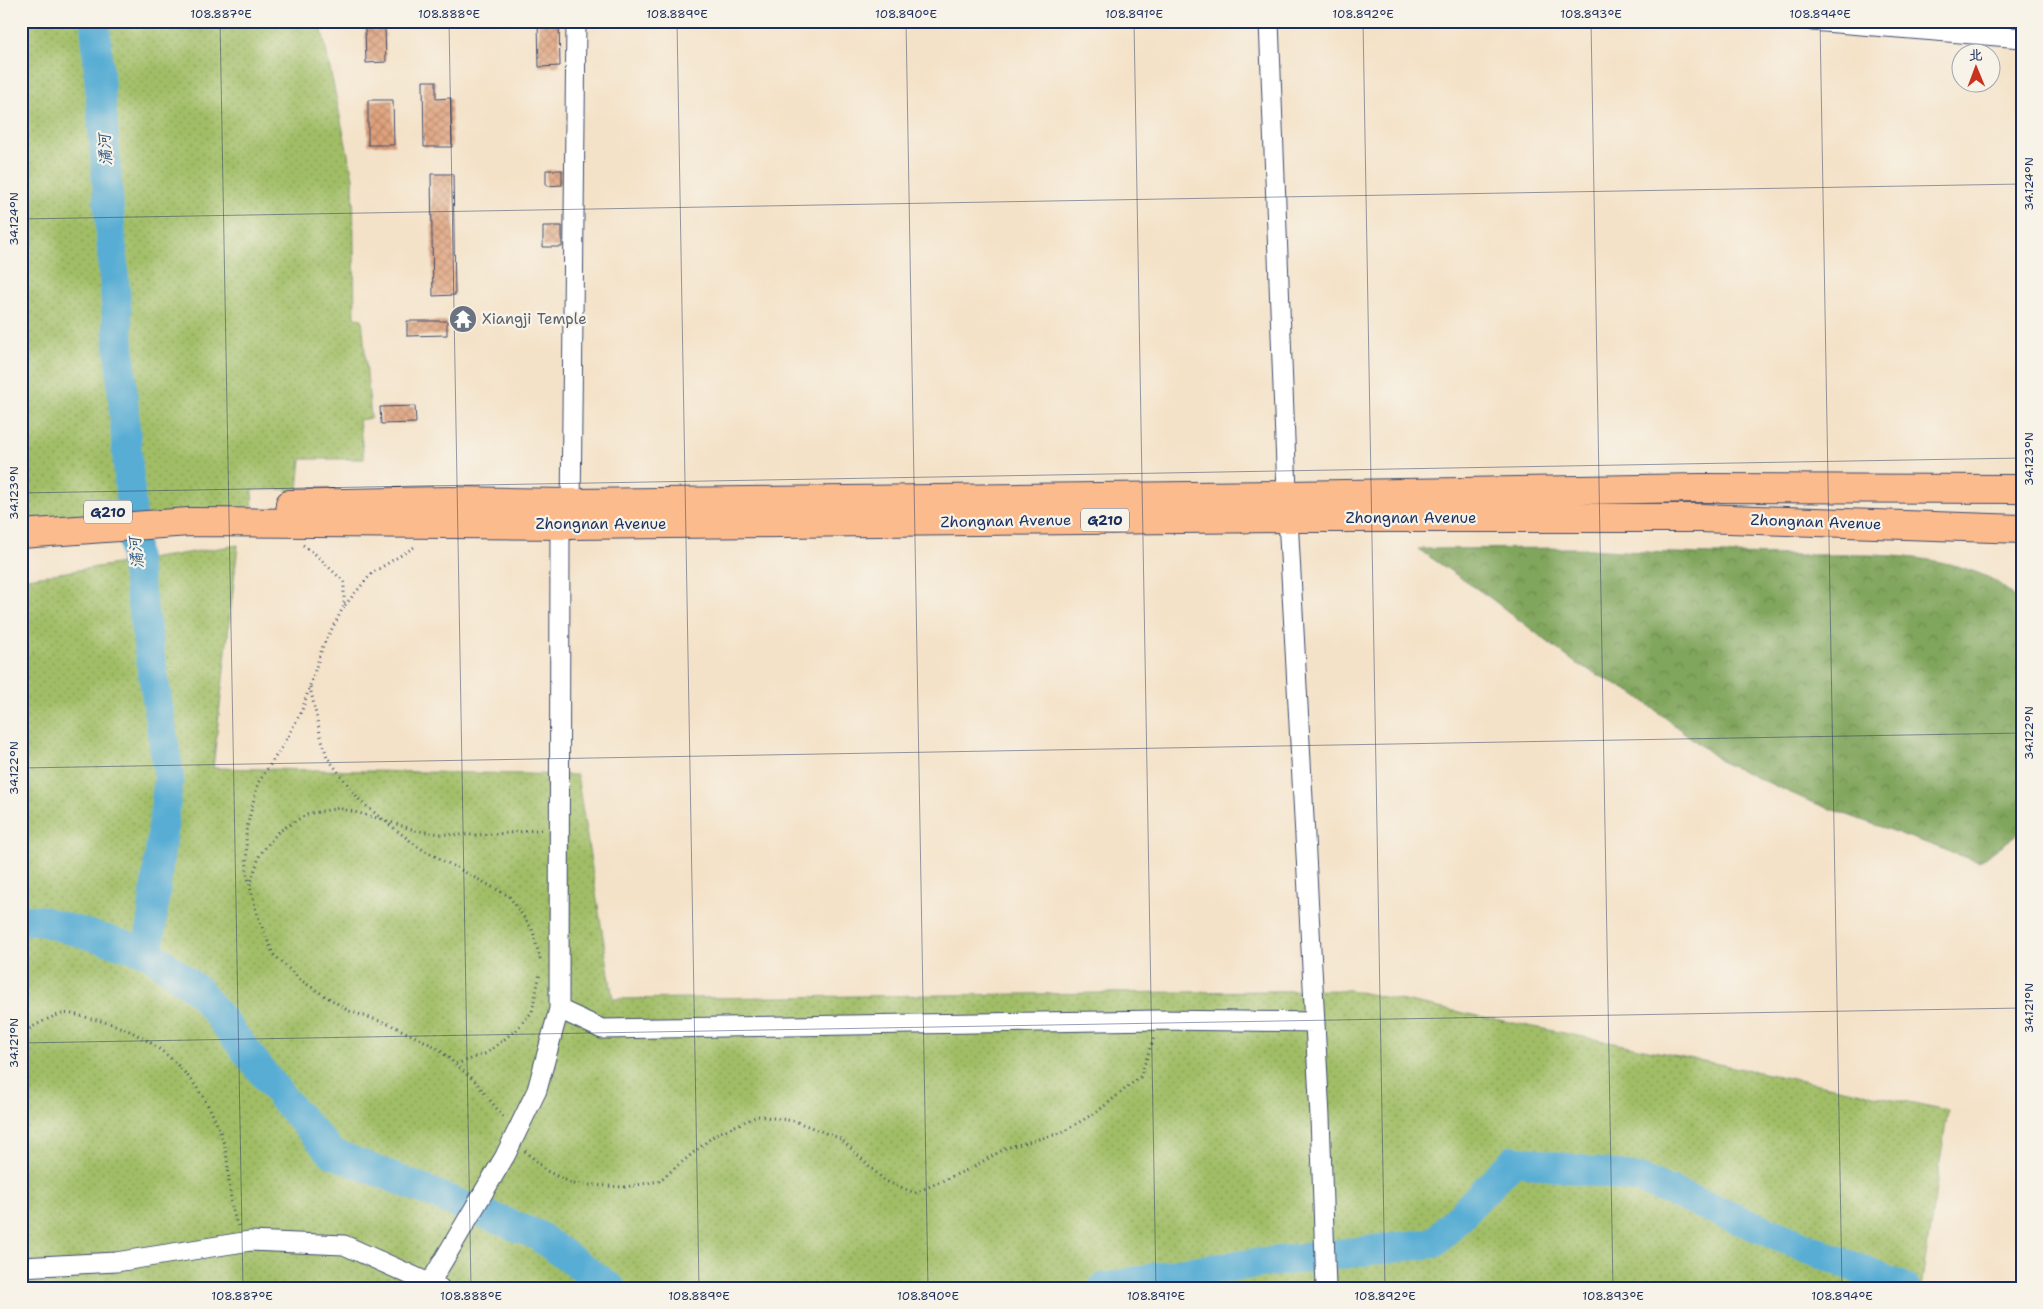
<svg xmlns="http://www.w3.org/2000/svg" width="2043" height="1309" viewBox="0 0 2043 1309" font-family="'Shantell Sans','LXGW WenKai TC',sans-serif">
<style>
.forest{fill:url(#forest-crowns);stroke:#4e6a5c}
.park{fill:url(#park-dots);stroke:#5e7662}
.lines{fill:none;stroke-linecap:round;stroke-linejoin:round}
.river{stroke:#58add4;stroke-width:30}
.building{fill:url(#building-cross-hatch)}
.minor-casing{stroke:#3c4a6e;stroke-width:21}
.highway-casing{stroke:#3c4a6e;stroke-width:30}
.path{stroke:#3c4a6e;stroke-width:3;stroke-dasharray:1 4;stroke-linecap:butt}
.minor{stroke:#fff;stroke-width:19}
.highway{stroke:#fbbb8c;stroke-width:28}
.ticks{fill:none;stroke:#1b2f5e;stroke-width:1;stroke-opacity:0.45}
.labels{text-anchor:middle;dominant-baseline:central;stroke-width:4.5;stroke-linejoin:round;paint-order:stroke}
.shield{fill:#f7f3e8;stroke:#5d6a87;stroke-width:1}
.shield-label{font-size:14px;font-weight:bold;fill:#1b2f5e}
.worship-label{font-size:15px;fill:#5b616d;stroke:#f7f3e8;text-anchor:start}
.street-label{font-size:15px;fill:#1b2f5e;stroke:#f7f3e8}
.water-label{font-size:16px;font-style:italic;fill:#2d5581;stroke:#f7f3e8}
.neatline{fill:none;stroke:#1b2f5e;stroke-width:2}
.ticks-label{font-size:12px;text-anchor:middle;fill:#1b2f5e}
</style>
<defs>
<pattern id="forest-crowns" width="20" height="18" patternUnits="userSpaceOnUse" patternTransform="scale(1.25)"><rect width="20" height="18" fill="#80a55b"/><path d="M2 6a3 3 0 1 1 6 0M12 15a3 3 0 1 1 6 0" fill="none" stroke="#68874e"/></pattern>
<pattern id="park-dots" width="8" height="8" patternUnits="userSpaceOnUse" patternTransform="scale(1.25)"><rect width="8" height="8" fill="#a1be66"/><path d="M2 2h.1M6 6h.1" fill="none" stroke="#829b57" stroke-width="1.8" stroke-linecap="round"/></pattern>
<pattern id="building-cross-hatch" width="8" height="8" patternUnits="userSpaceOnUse" patternTransform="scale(1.25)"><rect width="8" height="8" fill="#e0a17b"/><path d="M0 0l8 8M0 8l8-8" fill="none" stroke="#b58468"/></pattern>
</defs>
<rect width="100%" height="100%" fill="#f7f3e8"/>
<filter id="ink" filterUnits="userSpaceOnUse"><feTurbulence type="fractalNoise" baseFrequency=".02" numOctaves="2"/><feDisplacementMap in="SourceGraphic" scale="10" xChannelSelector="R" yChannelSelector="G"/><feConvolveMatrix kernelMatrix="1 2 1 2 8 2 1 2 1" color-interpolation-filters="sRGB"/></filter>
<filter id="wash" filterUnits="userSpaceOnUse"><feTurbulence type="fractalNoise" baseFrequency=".0096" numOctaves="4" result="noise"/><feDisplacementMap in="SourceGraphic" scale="20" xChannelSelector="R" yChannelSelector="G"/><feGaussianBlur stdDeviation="1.12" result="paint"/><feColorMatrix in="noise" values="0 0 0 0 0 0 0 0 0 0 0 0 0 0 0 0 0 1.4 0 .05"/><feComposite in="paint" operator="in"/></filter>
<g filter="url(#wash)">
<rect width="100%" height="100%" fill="#f4e2c8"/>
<!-- forest -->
<path class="forest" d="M1577,548C1651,554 1726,554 1800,555C1861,555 1926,551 1983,575C1999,581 2010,593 2022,605V831L1979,862L1811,802L1722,762L1636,695L1574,662L1489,597L1418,549Z"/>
<!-- park -->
<path class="park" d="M21,21H320L353,178L355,318L362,319L371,418L359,420L364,459H301L298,489L252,490L253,522L21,536V323L23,320L21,284Z
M238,545L213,768L577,775L613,999L1349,990L1948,1110L1921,1288H21V579Z"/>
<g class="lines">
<!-- river -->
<path class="river" d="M95,21L135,560L169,776L148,952
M21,920H38L148,952L200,992L285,1101L332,1153L537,1235L611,1288
M1103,1288L1184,1272L1434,1243L1514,1160L1640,1179L1905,1288"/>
</g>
<g id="blocks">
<!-- building -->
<path class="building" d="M538,21H559L560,66L539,67Z
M365,28H385L386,62L366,63Z
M423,81H436V99L451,98L452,147H424Z
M368,100H393L394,145H368Z
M546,170H562V185L546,186Z
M431,174H453L455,295L433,296Z
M543,226H562V247H543Z
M407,321H447V335L407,336Z
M415,406L416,423L381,424L380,407Z"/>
</g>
</g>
<g filter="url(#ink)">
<use href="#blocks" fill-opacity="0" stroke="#3c4a6e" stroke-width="1"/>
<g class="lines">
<defs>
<path id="minor" d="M1269,21L1288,518L1320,1117L1326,1288
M1812,21L2022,38
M571,514L576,21
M559,1009L602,1029L1158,1020L1315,1022
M21,1267L116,1262L250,1241L344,1245L440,1288
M430,1283L505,1156L537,1090L559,1009L560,525"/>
<path id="highway" d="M290,504L448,501L571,503L1288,495L1701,488L2022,489
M21,534L189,522L571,525L1288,518H1700L2022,529"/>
</defs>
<!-- minor casing -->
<use href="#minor" class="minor-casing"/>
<!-- highway casing -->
<use href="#highway" class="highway-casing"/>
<!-- path -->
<path class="path" d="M303,545L313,552L344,582V606L323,646L302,710L284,744L258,783L246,831L247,874L257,914L273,954L302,981L349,1011L389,1024L436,1047L476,1082L504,1118
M345,605L372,573L416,546
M310,687L320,733L327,757L361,802L418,847L509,896L532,929L541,962
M387,821C400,825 412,830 425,832C465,838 505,834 544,829
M250,885L260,854L278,832L307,814L339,808L381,819
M21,1034C30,1028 51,1016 62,1014C70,1012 84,1017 92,1019C156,1031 206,1082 224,1144C231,1171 227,1200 238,1226
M456,1064L487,1053L516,1030L532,1012L540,973
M525,1151L547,1171L573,1184L625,1187L659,1181L716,1134L758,1116L795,1121L841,1139L885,1181L915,1193L971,1168L1006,1148L1061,1133L1098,1111L1140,1077L1154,1037"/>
<!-- minor -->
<use href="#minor" class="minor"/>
<!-- highway -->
<use href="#highway" class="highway"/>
</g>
</g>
<!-- ticks -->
<path class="ticks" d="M220,21L243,1288M449,21L471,1288M677,21L699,1288M906,21L928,1288M1134,21L1156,1288M1363,21L1385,1288M1591,21L1613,1288M1820,21L1842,1288M21,219L2022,184M21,493L2022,458M21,768L2022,733M21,1043L2022,1008M1723,1288L2022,1283"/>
<!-- icons -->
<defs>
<symbol id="temple-disc" viewBox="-11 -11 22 22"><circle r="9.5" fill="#6b7280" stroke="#f7f3e8"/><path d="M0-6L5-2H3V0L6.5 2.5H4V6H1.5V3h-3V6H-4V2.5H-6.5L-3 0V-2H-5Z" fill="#fff"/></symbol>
</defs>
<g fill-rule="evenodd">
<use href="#temple-disc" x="447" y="303" width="32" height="32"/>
</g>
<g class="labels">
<!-- shield labels -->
<g class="shield">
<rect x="84" y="500.5" width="48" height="23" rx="4"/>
<rect x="1081" y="508.5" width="48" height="23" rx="4"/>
</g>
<g class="shield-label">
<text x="108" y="512">G210</text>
<text x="1105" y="520">G210</text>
</g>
<!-- worship labels -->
<g class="worship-label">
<text x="482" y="319">Xiangji Temple</text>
</g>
<!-- street labels -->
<g class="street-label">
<text x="1411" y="518">Zhongnan Avenue</text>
<text transform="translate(1006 521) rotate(-1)">Zhongnan Avenue</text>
<text transform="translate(1816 522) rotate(2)">Zhongnan Avenue</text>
<text x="601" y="524">Zhongnan Avenue</text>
</g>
<!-- water labels -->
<g class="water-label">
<text transform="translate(105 150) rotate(-94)">潏河</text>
<text transform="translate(136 553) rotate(-96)">潏河</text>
</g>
</g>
<!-- margin -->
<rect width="2043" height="1309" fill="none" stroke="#f7f3e8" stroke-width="55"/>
<!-- north arrow -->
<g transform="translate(1976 68) rotate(359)"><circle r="24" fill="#f7f3e8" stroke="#9fa5b1"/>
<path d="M0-4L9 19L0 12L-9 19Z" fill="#c8321e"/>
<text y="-8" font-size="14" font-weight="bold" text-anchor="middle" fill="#1b2f5e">北</text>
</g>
<rect x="28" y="28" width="1988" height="1254" class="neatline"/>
<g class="ticks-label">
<text x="221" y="18">108.887°E</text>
<text x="449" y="18">108.888°E</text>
<text x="677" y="18">108.889°E</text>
<text x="906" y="18">108.890°E</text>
<text x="1134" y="18">108.891°E</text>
<text x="1363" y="18">108.892°E</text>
<text x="1591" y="18">108.893°E</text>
<text x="1820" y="18">108.894°E</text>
<text transform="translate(2029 184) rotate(-90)" y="4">34.124°N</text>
<text transform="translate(14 219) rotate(-90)" y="4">34.124°N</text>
<text transform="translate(2029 459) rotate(-90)" y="4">34.123°N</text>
<text transform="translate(14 493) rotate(-90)" y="4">34.123°N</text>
<text transform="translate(2029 733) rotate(-90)" y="4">34.122°N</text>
<text transform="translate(14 768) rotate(-90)" y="4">34.122°N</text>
<text transform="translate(2029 1008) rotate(-90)" y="4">34.121°N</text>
<text transform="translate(14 1043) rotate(-90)" y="4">34.121°N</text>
<text x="242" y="1300">108.887°E</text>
<text x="471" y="1300">108.888°E</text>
<text x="699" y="1300">108.889°E</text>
<text x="928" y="1300">108.890°E</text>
<text x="1156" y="1300">108.891°E</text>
<text x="1385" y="1300">108.892°E</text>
<text x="1613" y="1300">108.893°E</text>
<text x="1842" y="1300">108.894°E</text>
</g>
</svg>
